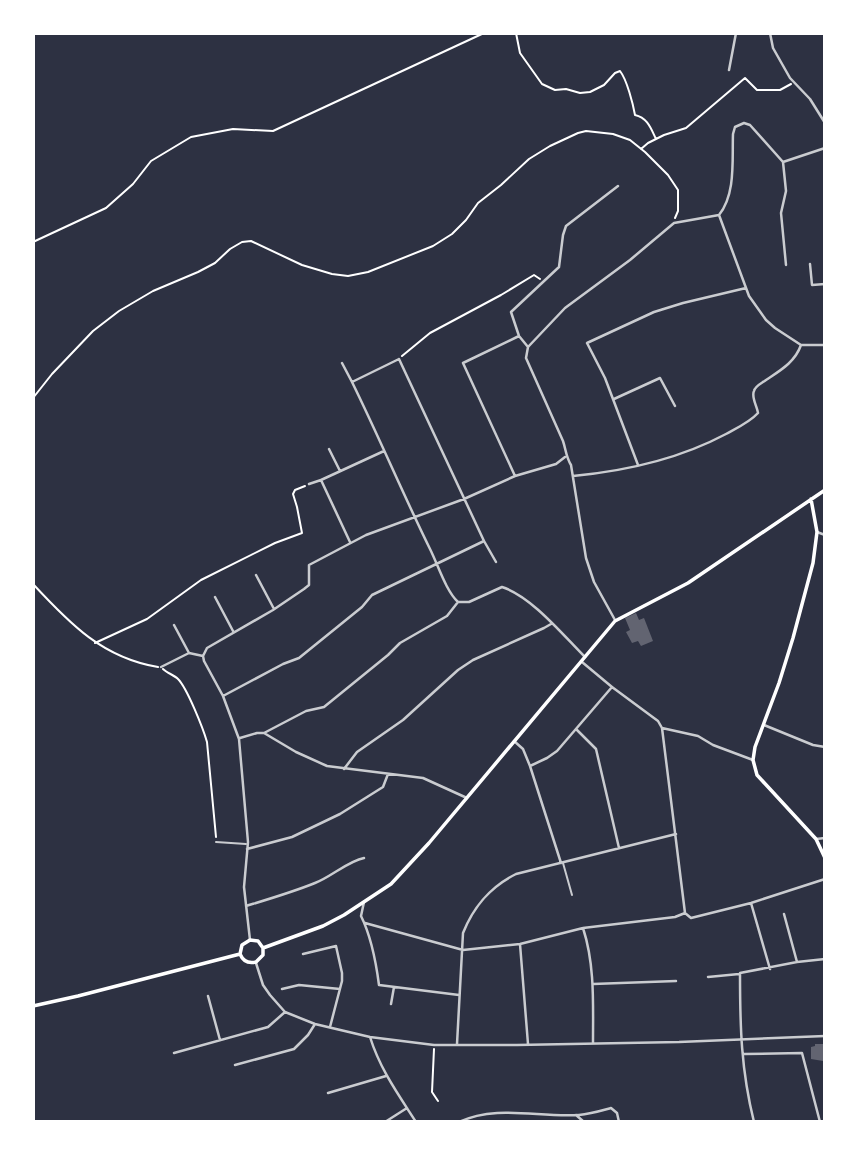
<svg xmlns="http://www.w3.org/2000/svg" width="858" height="1155" viewBox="0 0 858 1155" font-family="Manrope,sans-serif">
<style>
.building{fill:#626471}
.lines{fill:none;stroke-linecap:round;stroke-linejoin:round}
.path{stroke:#fff;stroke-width:2}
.service{stroke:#caccd0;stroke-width:2}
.minor{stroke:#caccd0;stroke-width:2.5}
.secondary{stroke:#fff;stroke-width:3.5}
</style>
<rect width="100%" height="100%" fill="#2d3142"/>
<!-- building -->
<path class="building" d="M636,613L639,620L644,618L653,641L641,646L638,641L632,643L626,632L630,630L625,618Z
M815,1044H825V1059H823V1061L811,1059V1047L815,1046Z"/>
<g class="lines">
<!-- path -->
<path class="path" d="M516,33L520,53L542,84L555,90L566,89L580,93L590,92L604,85L615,73L620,71C627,80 633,104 635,115C648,118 651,129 656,139
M641,149L648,143L664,135L686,128L745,78L757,90H780L791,84
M33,242L106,208L133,184L151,161L191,137L233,129L273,131L484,33
M402,356L430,333L501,295L534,275L540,279
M33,398L52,374L93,331L119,311L153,291L198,272L215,263L230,249L242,242L251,241L302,265L332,274L348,276L368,272L433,246L452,234L466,220L478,203L501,185L529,159L550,146L578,133L586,131L613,134L630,140L645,152L668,175L678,190V211L675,218
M33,584C70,624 103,658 158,667
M95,643L147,619L201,580L275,543L302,533L297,507L293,494L295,490L305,486
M163,669C167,673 174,675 178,679C187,688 203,728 207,742L216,837
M434,1049L432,1092L438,1101"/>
<!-- service -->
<path class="service" d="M216,842L246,844
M563,863L572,895"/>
<!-- minor -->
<path class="minor" d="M770,33L773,48L790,78L810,99L825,123
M729,70L736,33
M783,162L825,148
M719,215C736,194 732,160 733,134L735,127L744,123L750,125L783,162L786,191L781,213L786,265
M719,215L749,296L766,320L775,328L801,345H825
M810,264L812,285L825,284
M528,347L519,336L511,312L559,267L563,235L566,226L618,186
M342,363L352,382
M614,399L660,378L675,406
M329,449L340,471
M638,465L605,378L587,343L654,312L683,303L746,288
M515,476L463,363L519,336
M573,476C626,471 679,459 726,434C737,428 750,422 758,413C757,406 751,397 754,391C755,386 762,383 766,380C781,370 795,362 801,345
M321,480L350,542
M309,484L321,480L384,451
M817,532L825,535
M484,541L496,562
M256,575L274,609
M215,597L233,631
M615,620L594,582L586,558L571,465C566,457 566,450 563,441L526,358L528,347L565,308L630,260L674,223L719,215
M174,625L189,653
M582,662L612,687L658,721L662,728L685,913
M161,667L189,653L203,656
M223,696L283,664L299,658L362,607L372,595L484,541L399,359L352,382C379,437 403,494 430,549C438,565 446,591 458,602H469L502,587C531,596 563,635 585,657
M764,725L813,745L825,747
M662,728L698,736L713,745L753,760
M576,729L596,749L619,848
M264,733L306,711L324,707L388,655L400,643L447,616L458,602
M240,738L257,733H264L296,752L327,766L423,778L467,798
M514,741L523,749L530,766L561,863
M530,766L547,758L557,751L612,687
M344,769L357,752L403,720L458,670L473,660L544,628L551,624
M816,839L825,838
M247,849L292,837L340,814L383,787L388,774
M364,902L361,916C371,936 376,962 379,985L459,995
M751,903L770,969
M246,906C269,899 293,892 315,883C331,877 348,861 364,858
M784,914L797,962
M365,923L463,950L520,944L583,928L675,917L685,913L691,918L751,903L825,879
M583,928C595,965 593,1004 593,1042
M250,940L244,887L248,842L239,739L223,696L204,661L203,656L207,648L273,610L304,589L309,585V565L366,535L464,499L515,476L556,464L565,457
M520,944L528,1044
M303,954L336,946L342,973V981L330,1027
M256,963L263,985L270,995L285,1012L315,1024L370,1037L434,1045H517L679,1042L825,1036
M708,977L739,974
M593,984L676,981
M282,989L299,985L340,989
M208,996L220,1040
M391,1004L394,987
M370,1037C380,1069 398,1094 416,1122
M457,1044L463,933C474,906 490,887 516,874L676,834
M174,1053L268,1027L285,1012
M744,1054L802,1053L820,1122
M235,1065L294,1049L308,1035L315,1024
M328,1093L386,1076
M576,1115L584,1122
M385,1122L407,1108
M459,1122C497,1104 539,1118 579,1115C590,1114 600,1111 611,1108L617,1113L619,1122
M754,1122C741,1070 740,1026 740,973L797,962L825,959"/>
<!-- secondary -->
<path class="secondary" d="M811,499L817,532L813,563L793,638L779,683L755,747L753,760L757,775L816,839L825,858
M263,948L323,926L344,915L391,884L429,843L615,621L688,583L825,490
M240,954C243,961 248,964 256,962L263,955V948
M240,954L242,945L250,940L258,941L263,948
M33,1006L78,996L240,954"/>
</g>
<!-- border -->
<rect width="858" height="1155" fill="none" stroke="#ffffff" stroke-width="70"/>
</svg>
